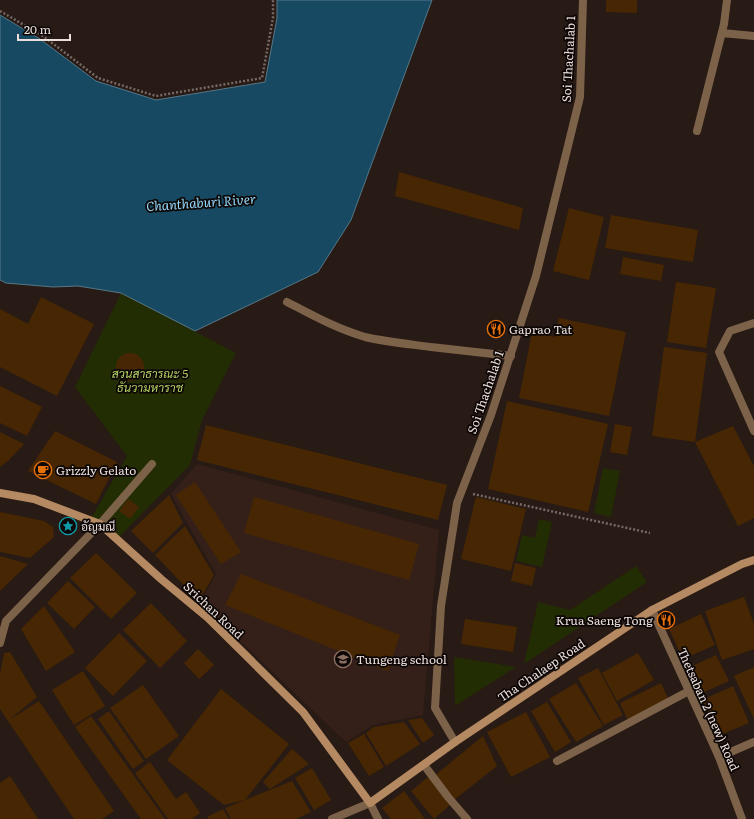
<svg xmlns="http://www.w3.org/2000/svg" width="754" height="819" viewBox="0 0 754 819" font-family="Literata,Sarabun,serif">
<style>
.built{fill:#352019}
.green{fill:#232d03}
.water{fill:#174a62;stroke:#567787}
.building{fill:#472703}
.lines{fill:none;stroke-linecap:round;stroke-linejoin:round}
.path{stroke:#776a66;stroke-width:2.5;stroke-dasharray:2 2;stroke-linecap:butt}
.minor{stroke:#7d624a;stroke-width:8}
.tertiary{stroke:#7d624a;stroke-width:8}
.secondary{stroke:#b58962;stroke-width:8}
.labels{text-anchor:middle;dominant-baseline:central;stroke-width:3.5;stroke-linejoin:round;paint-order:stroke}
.street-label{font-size:12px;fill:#eadfdc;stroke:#0c0605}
.poi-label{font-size:12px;fill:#eadfdc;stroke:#0c0605;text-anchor:start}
.park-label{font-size:12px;font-style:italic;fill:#b4d264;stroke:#0c0605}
.water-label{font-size:13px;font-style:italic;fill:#95d9fd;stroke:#0c0605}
</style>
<rect width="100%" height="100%" fill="#281a14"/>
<!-- built -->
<path class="built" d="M197,464L439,530L423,715L373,725L346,742L200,603L216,574L171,494Z"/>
<!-- green -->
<path class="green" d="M121,293L236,353L202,420L190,465L117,539L90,520L127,456L75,387Z
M603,468L620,471L611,517L594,513Z
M539,519L552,522L542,567L516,561L522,535L535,538Z
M636,566L647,582L524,664L538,602L570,610Z
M454,657L516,667L455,706Z"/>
<!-- water -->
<path class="water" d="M277,0H432L351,220L318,272L195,331L121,293L78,286L53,287L6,283L0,280V15L40,39L96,81L156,100L265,82L277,18Z"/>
<!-- building -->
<path class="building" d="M606,0H637V13L606,12Z
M399,172L523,208L519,230L395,196Z
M569,208L604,217L589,280L553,271Z
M611,215L698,230L693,262L605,248Z
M623,257L664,265L661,281L620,274Z
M676,282L716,288L706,348L667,342Z
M41,297L94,324L57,396L0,367V309L28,324Z
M559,318L626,332L609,416L519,398L532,332L555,337Z
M664,347L707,353L695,442L652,436Z
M116 367a14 14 0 1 1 28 0a14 14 0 1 1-28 0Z
M0,386L42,407L27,436L0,423Z
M507,401L608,424L588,512L488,489Z
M615,424L632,427L627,455L610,452Z
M206,425L447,485L438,520L197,460Z
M733,426L754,466V518L738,526L695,442Z
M55,431L117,462L96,504L28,471Z
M0,432L24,444L9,460L0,467Z
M195,482L241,552L221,564L176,495Z
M169,495L183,523L153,553L131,531Z
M254,497L419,544L409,580L244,533Z
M476,497L526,509L511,571L461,559Z
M128,499L139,507L130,519L119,511Z
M0,512L44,521L53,527L54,537L30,558L0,552Z
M185,526L214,575L199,601L155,555Z
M96,553L137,593L111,619L70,578Z
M0,556L28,564L0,591Z
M515,563L536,568L532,586L511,581Z
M241,574L400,635L388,671L225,605Z
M68,581L95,607L74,629L47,603Z
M744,597L754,624V649L722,660L705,611Z
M151,603L187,641L160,668L123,630Z
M44,606L75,652L46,671L21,629Z
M701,614L715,645L683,659L669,629Z
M465,619L517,627L513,652L461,644Z
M119,633L147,661L113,696L85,668Z
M198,649L214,665L199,679L184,663Z
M10,652L37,697L9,720L39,701L114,811L102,819H74L0,709V674L4,653Z
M638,653L654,680L617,701L602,673Z
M716,655L729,681L700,694L688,668Z
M754,667V719L734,676Z
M598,668L623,715L604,725L578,678Z
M83,671L105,706L74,725L52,690Z
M576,683L603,726L576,742L549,699Z
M661,683L669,700L628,721L620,703Z
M143,685L179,736L146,759L110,708Z
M733,686L749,723L717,736L702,700Z
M221,689L289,744L245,800L292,781L311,812L296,819H231L225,808L245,800L224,805L167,760Z
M547,702L571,742L555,752L531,711Z
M109,711L144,761L133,769L98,719Z
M526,712L550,757L511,777L487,732Z
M91,716L165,819H141L75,727Z
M422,718L434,735L423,743L408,720Z
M404,722L420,744L386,766L366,733L374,727Z
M364,734L384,767L369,776L348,743Z
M483,736L497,766L454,800L434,776Z
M292,749L309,764L270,789L263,782Z
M150,762L176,799L186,792L200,813L192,819H168L135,773Z
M312,768L331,800L314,810L295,778Z
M10,776L38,819H0V783Z
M428,777L451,804L434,819L411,791Z
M404,791L425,819H391L382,808Z
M223,809L229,819H208L207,817Z"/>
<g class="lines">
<!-- path -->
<path class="path" d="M0,11L43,36L98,78L156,96L262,78L273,18V0
M473,494L650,533"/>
<!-- minor -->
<path class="minor" d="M722,33L754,36
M697,131L724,24L727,0
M287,302C312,315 337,329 365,337C387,342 409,344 431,347C458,350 484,353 511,356
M754,323L730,331L719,352L754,431
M0,643L6,621L100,524L152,464
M719,757L754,742
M557,761L689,691
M424,765L448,797L467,819"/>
<!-- tertiary -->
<path class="tertiary" d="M652,610L710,737L719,757L742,819
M455,742L435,708L441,606L457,503L491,415L536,276L580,97L583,0
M332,819L370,803L378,819"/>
<!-- secondary -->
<path class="secondary" d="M0,493L34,499L100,524L161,579L208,618L303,712L370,803L455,742L652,610L742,564L754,560"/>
</g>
<!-- icons -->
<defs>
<symbol id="restaurant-ring" viewBox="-11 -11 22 22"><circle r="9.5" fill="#0c0605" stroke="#e8710a" stroke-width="1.5"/><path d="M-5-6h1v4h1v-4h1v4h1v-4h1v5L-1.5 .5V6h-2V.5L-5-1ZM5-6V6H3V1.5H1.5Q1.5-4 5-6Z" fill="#e8710a"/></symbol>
<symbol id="cafe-ring" viewBox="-11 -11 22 22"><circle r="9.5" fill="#0c0605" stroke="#e8710a" stroke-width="1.5"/><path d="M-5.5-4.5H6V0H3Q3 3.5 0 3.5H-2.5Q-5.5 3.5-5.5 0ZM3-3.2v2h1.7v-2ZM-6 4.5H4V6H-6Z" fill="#e8710a"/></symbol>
<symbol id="sight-ring" viewBox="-11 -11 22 22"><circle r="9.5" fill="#0c0605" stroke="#0f9aa8" stroke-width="1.5"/><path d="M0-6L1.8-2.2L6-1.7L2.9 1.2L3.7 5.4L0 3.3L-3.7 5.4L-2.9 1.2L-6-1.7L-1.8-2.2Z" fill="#0f9aa8"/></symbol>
<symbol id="school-ring" viewBox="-11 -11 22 22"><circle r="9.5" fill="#0c0605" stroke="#8d6e63" stroke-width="1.5"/><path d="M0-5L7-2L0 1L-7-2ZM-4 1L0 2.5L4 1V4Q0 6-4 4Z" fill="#8d6e63"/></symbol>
</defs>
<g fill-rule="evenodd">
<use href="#restaurant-ring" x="486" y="319" width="20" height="20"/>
<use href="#cafe-ring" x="33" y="460" width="20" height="20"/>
<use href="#sight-ring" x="58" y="516" width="20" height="20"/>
<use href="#restaurant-ring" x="656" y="610" width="20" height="20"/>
<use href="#school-ring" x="333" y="649" width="20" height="20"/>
</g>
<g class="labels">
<!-- street labels -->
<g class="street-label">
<text transform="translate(568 59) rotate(-87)">Soi Thachalab 1</text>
<text transform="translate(485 392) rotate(-71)">Soi Thachalab 1</text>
<text transform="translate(214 610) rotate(43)">Srichan Road</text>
<text transform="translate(541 670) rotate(-34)">Tha Chalaep Road</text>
<text transform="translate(709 709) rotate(66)">Thetsaban 2 (new) Road</text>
</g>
<!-- poi labels -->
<g class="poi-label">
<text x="509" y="329">Gaprao Tat</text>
<text x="56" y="470">Grizzly Gelato</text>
<text x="81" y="526">อัญมณี</text>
<text x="653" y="620" text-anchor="end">Krua Saeng Tong</text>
<text x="356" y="659">Tungeng school</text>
</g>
<!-- park labels -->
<g class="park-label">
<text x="150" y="373">สวนสาธารณะ 5<tspan x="150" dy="14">ธันวามหาราช</tspan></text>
</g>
<!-- water labels -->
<g class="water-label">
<text transform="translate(201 202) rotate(-4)">Chanthaburi River</text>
</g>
</g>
<!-- scale -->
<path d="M18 34v6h52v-6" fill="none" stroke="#eadfdc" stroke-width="2"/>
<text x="24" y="34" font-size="12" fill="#eadfdc" stroke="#0c0605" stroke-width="3" paint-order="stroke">20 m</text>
</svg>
